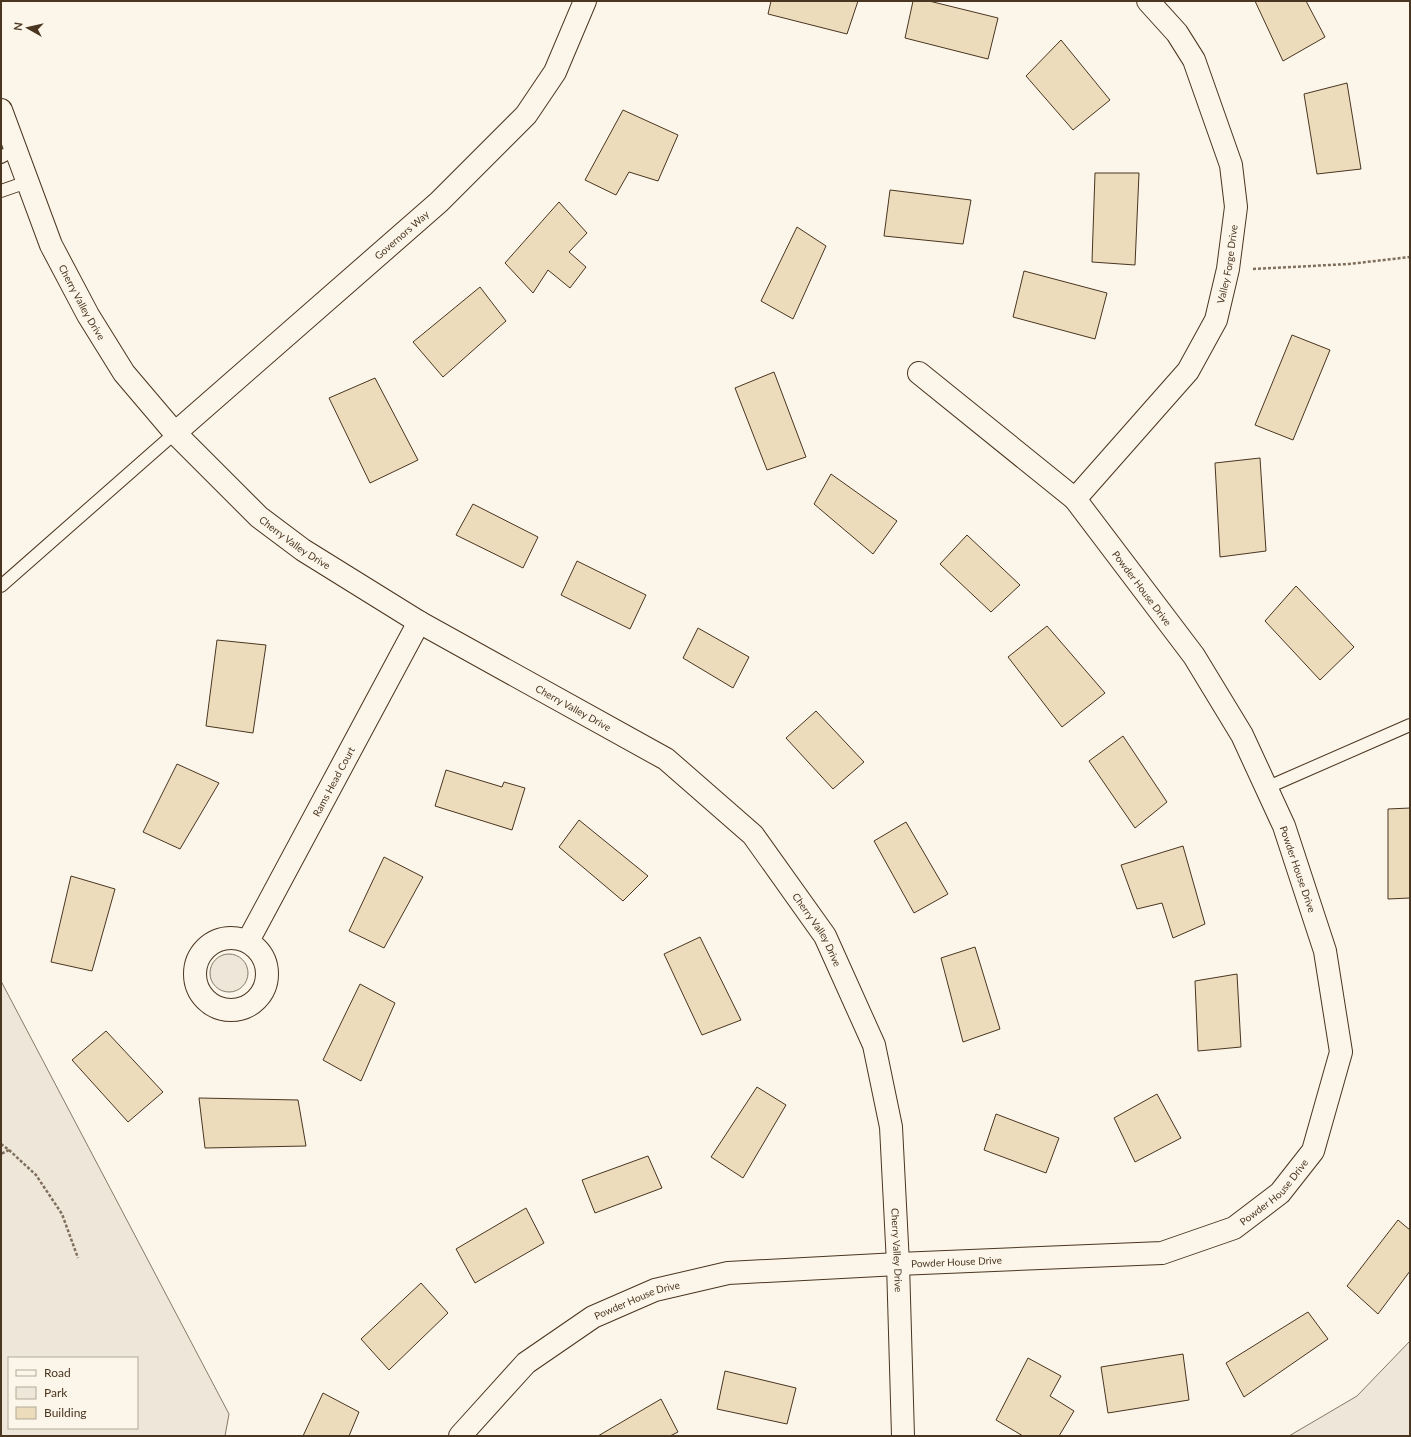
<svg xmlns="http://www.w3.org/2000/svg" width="1411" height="1437" viewBox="0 0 1411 1437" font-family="Lato,sans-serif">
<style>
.green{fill:#ede6d9;stroke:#887966;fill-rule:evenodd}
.building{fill:#ecdcbc;stroke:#4a3520}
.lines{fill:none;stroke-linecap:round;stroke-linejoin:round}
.lane-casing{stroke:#4a3520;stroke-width:14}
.street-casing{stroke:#4a3520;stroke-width:24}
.path{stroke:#7f6f5c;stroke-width:2.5;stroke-dasharray:3 2;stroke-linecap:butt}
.lane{stroke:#fbf6e9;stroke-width:12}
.street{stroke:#fbf6e9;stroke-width:22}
.labels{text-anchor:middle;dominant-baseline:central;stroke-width:3;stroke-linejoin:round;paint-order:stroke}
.street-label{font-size:10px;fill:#4a3520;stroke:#fbf6e9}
</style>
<rect width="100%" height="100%" fill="#fbf6e9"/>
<!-- green -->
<path class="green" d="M210 973a19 19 0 1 1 38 0a19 19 0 1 1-38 0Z
M1,981L229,1414L225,1436H1ZM9,1358H137V1428H9Z
M1410,1341V1436H1289L1357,1396Z"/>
<!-- building -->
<path class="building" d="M771,1H858L847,34L768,14Z
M913,1H929L998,18L988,59L905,38Z
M1255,1H1306L1325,37L1283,61Z
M1061,40L1110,100L1073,130L1026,76Z
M1347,83L1361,169L1317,174L1304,94Z
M623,110L678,135L658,181L629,172L616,195L585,180Z
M1095,173H1139L1135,265L1092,262Z
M890,190L971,200L963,244L884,236Z
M559,202L587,233L569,252L586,267L570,288L548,270L533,293L505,263Z
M797,227L826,246L793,319L761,301Z
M1024,271L1107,293L1095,339L1013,317Z
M480,287L506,321L443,377L413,342Z
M1292,335L1330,350L1293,440L1255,425Z
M774,372L806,457L767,470L735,388Z
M375,378L418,460L370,483L329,398Z
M1260,458L1266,551L1220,557L1215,463Z
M831,474L897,521L873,554L814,504Z
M473,504L538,537L523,568L456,535Z
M967,535L1020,585L991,612L940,564Z
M577,561L646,595L630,629L561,595Z
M1296,586L1354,647L1320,680L1265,621Z
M1047,626L1105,693L1062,727L1008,657Z
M698,628L749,657L733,688L683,658Z
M217,640L266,645L253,733L206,726Z
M816,711L864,762L833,789L786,738Z
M1123,736L1167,802L1135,828L1089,761Z
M177,764L219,783L180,849L143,832Z
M446,770L502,787L504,782L525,788L512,830L435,806Z
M1410,808V898L1388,899V809Z
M579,820L648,876L623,901L559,847Z
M906,822L948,894L914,913L874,841Z
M1183,846L1205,924L1173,938L1162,903L1137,909L1121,865Z
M384,857L423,877L384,948L349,931Z
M71,876L115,889L92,971L51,962Z
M700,937L741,1020L702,1035L664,954Z
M975,947L1000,1029L963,1042L941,958Z
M1237,974L1241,1047L1198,1051L1195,981Z
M360,984L395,1003L361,1081L323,1060Z
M106,1031L163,1092L128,1122L72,1060Z
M757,1087L786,1105L743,1178L711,1157Z
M1157,1094L1181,1138L1135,1162L1114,1118Z
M199,1098L298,1100L306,1146L205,1148Z
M996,1114L1059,1138L1046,1173L984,1150Z
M648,1156L662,1188L595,1213L582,1180Z
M526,1208L544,1243L475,1283L456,1249Z
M1398,1220L1410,1230V1271L1378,1314L1347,1286Z
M421,1283L448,1313L389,1370L361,1339Z
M1308,1312L1328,1339L1244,1397L1226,1363Z
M1183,1354L1189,1400L1108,1413L1101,1367Z
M1028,1358L1061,1376L1050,1396L1074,1411L1059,1436H1023L996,1420Z
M725,1371L796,1388L787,1424L717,1409Z
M323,1393L359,1412L349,1436H303Z
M661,1399L678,1432L670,1436H598Z"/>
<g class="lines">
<defs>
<path id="lane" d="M1,157L16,149
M1,191L27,182
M1,586L175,433
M1266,788L1410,725"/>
<g id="street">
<path id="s1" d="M1,110L51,245L88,315L124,373L175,433L259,517L303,550L419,622L666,759L753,835L825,936L874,1045L891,1127L898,1264L903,1436"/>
<path id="s2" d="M175,433L439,202L526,115L555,72L585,1"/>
<path id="s3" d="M1075,499L1188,371L1216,320L1228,269L1236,207L1231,165L1194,60L1177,33L1148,1"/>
<circle cx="231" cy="974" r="36"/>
<path id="s4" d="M248,941L419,622"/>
<path id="s5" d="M460,1436L526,1363L593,1317L655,1290L728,1273L898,1264L1162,1253L1234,1228L1280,1193L1313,1151L1341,1052L1325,951L1284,826L1242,735L1194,656L1075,499L919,373"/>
</g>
</defs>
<!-- lane casing -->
<use href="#lane" class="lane-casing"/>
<!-- street casing -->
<use href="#street" class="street-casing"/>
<!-- path -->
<path class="path" d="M1253,269L1349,264L1410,257
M1,1144L9,1150L1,1154
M9,1150L36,1175L62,1214L78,1258"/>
<!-- lane -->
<use href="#lane" class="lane"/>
<!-- street -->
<use href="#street" class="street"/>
</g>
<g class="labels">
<!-- street labels -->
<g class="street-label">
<text stroke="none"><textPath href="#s2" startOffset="301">Governors Way</textPath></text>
<text stroke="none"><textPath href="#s3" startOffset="286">Valley Forge Drive</textPath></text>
<text stroke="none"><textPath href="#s1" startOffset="209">Cherry Valley Drive</textPath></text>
<text stroke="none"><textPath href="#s1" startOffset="533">Cherry Valley Drive</textPath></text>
<text transform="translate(1142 588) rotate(53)">Powder House Drive</text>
<text stroke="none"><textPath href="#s1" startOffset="857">Cherry Valley Drive</textPath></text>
<text stroke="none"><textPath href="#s4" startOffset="181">Rams Head Court</textPath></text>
<text transform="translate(1298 869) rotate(71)">Powder House Drive</text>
<text stroke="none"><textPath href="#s1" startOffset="1193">Cherry Valley Drive</textPath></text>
<text stroke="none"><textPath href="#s5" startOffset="887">Powder House Drive</textPath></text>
<text stroke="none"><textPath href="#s1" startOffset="1529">Cherry Valley Drive</textPath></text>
<text stroke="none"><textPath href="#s5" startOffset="551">Powder House Drive</textPath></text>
<text stroke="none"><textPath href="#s5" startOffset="227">Powder House Drive</textPath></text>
</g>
</g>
<!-- border -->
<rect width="1411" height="1437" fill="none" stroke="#4a3520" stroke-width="4"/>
<!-- legend -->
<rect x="8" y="1357" width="130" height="72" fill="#fbf6e9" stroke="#b4a999"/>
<rect x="16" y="1370" width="20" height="6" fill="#fbf6e9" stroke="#b4a999"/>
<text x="44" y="1377" font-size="12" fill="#4a3520">Road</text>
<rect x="16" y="1387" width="20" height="12" fill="#ede6d9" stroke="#b4a999"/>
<text x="44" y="1397" font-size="12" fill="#4a3520">Park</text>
<rect x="16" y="1407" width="20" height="12" fill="#ecdcbc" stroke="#b4a999"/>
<text x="44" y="1417" font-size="12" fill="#4a3520">Building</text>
<!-- north arrow -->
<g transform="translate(28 28) rotate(278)" stroke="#fbf6e9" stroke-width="3" paint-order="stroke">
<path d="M0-3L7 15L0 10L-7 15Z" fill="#4a3520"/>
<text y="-6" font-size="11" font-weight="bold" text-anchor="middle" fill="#4a3520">N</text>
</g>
</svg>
